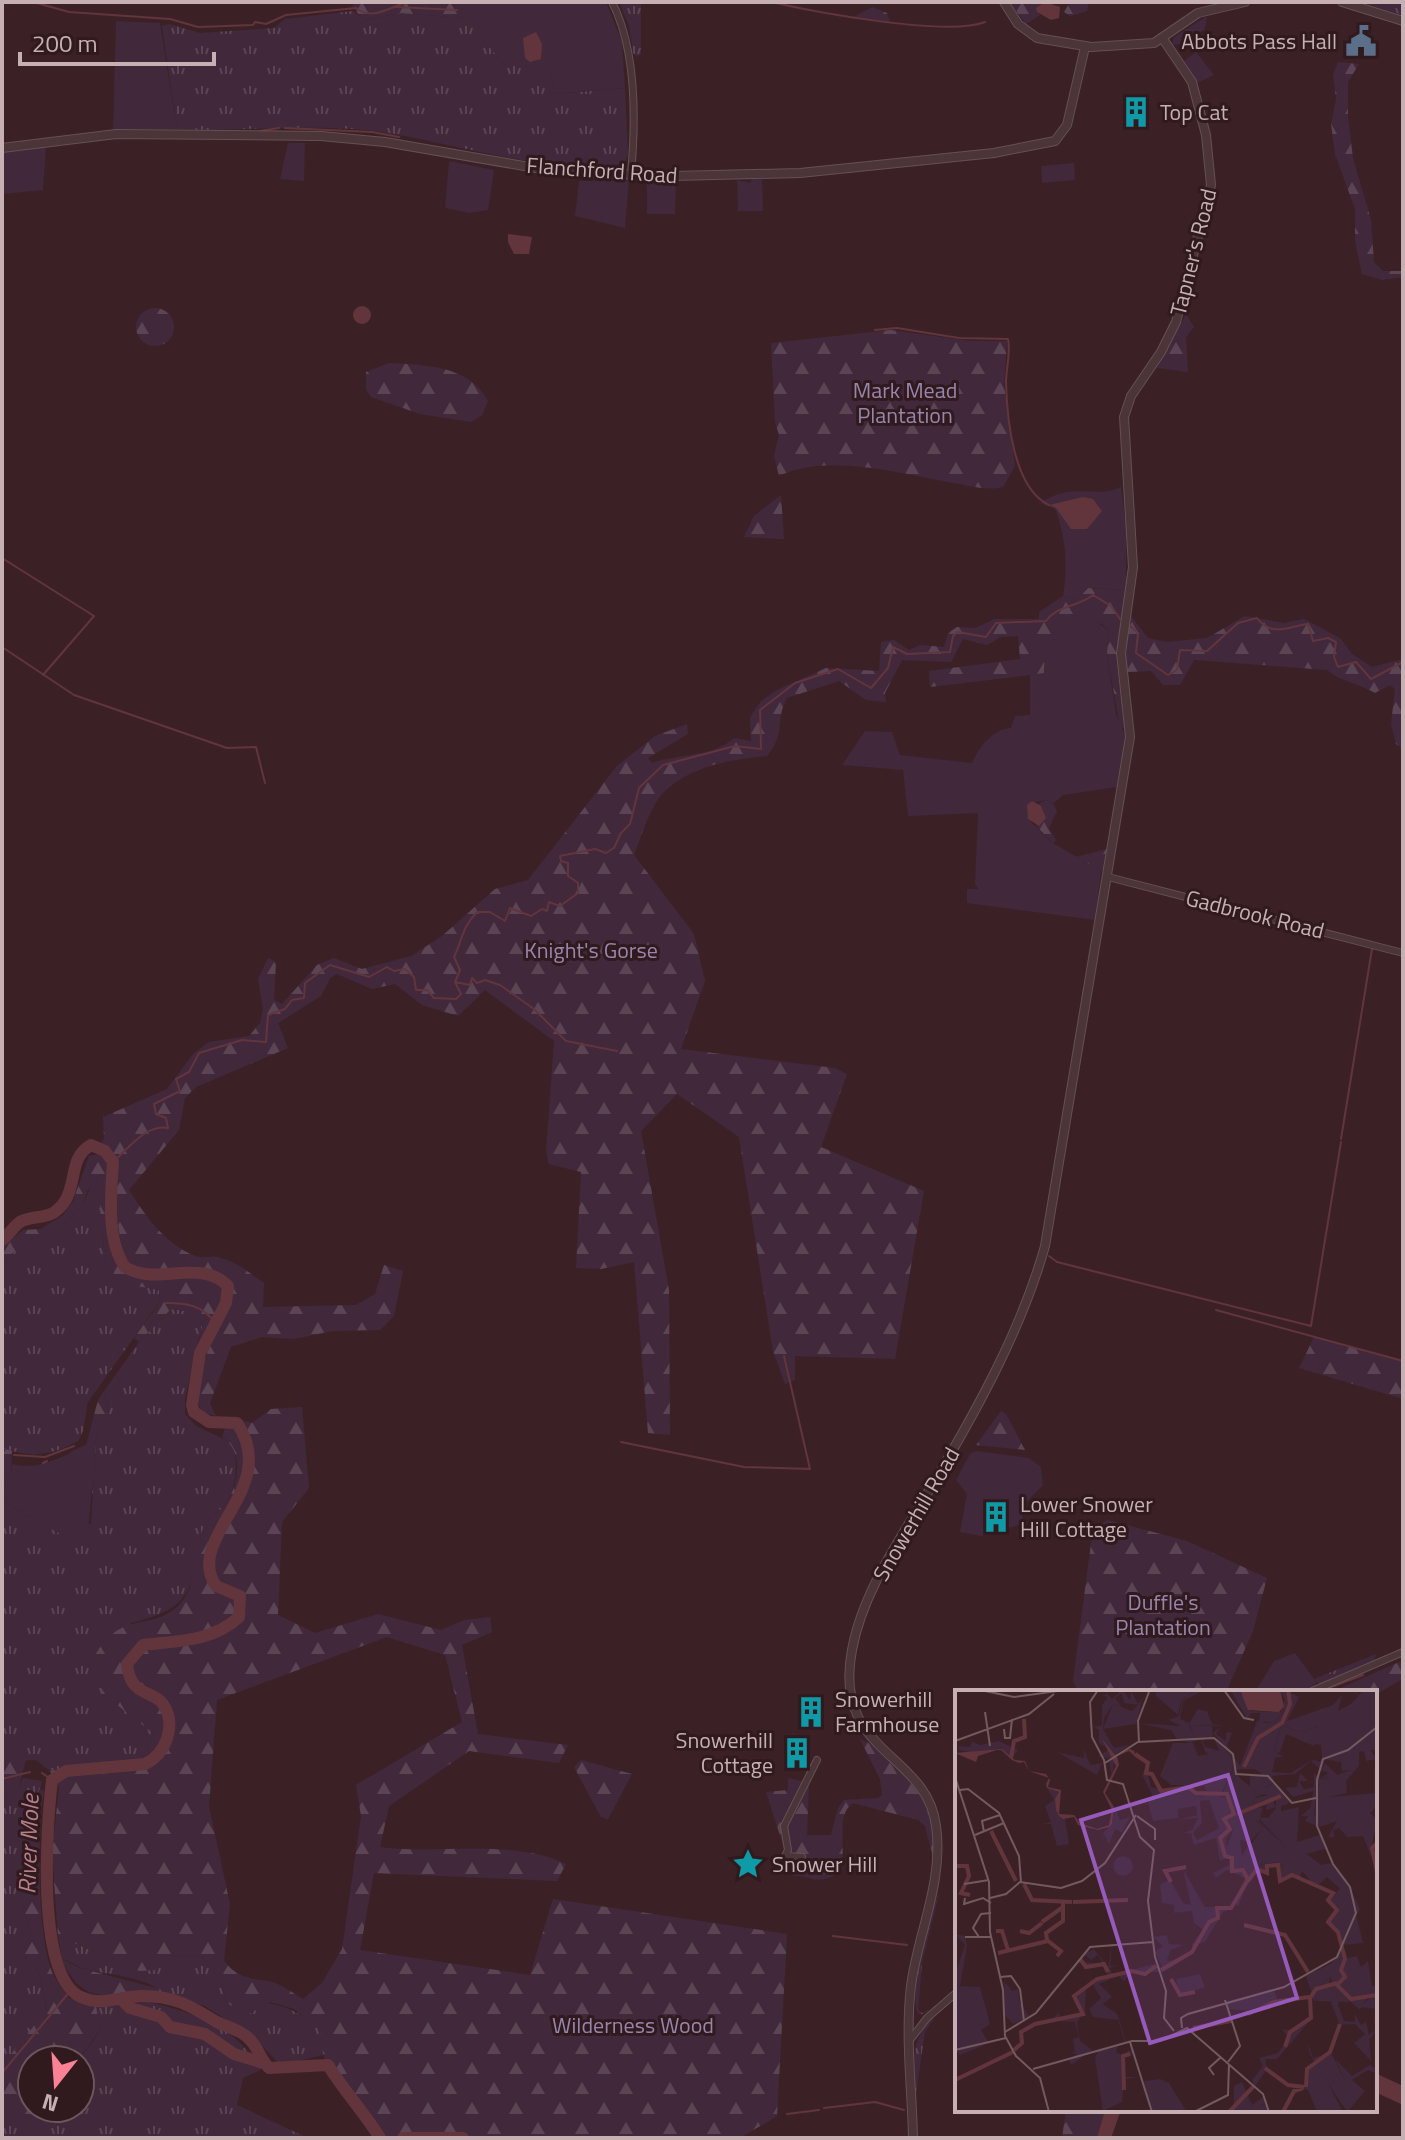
<svg xmlns="http://www.w3.org/2000/svg" width="1405" height="2140" viewBox="0 0 1405 2140" font-family="'Titillium Web',sans-serif">
<style>
.grass{fill:url(#grass-tufts)}
.forest{fill:url(#forest-firs);fill-rule:evenodd}
.garden{fill:#41283b}
.water{fill:#62353d}
.lines{fill:none;stroke-linecap:round;stroke-linejoin:round}
.stream{stroke:#62353d;stroke-width:2}
.river{stroke:#62353d;stroke-width:12}
.minor-casing{stroke:#665053;stroke-width:8}
.tertiary-casing{stroke:#665053;stroke-width:10}
.minor{stroke:#4b3539;stroke-width:6}
.tertiary{stroke:#4b3539;stroke-width:8}
.labels{text-anchor:middle;dominant-baseline:central;stroke-width:6;stroke-linejoin:round;paint-order:stroke}
.poi-label{font-size:22px;fill:#c7b0b3;stroke:#301a1e;text-anchor:start}
.street-label{font-size:22px;fill:#c7b0b3;stroke:#301a1e}
.park-label{font-size:22px;fill:#9885ad;stroke:#301a1e}
.water-label{font-size:24px;font-style:italic;fill:#b47f89;stroke:#301a1e}
.inset-river{fill:none;stroke:#62353d;stroke-width:4}
.inset-road{fill:none;stroke:#735a5e;stroke-width:2}
.view{fill:#965abb;fill-opacity:0.15;stroke:#965abb;stroke-width:4}
.inset-edge{fill:none;stroke:#c7b0b3;stroke-width:4}
</style>
<defs>
<pattern id="grass-tufts" width="24" height="20" patternUnits="userSpaceOnUse" patternTransform="scale(2)"><rect width="24" height="20" fill="#41283b"/><path d="M3 7l-1-3M5 7V3M7 7l1-3M15 17l-1-3M17 17v-4M19 17l1-3" fill="none" stroke="#5b4555"/></pattern>
<pattern id="forest-firs" width="22" height="20" patternUnits="userSpaceOnUse" patternTransform="scale(2)"><rect width="22" height="20" fill="#41283b"/><path d="M5 1l3.5 6h-7zM16 11l3.5 6h-7z" fill="#5b4555"/></pattern>
</defs>
<rect width="100%" height="100%" fill="#3b2126"/>
<!-- grass -->
<path class="grass" d="M619,2H641V54L637,57L633,53L629,26Z
M1358,2H1403V15Z
M353,11L364,20L400,13L464,18L506,66H551L554,94L625,88L628,155L624,163C565,181 431,136 366,130C302,124 240,132 177,129L162,26L169,24L200,33L274,28L285,19Z
M94,1177L97,1178L105,1259L119,1283L159,1289L160,1301L88,1402L83,1431L78,1441C51,1456 31,1458 2,1448V1261L31,1239L56,1230L83,1206Z
M171,1309L186,1311L203,1323L185,1398V1414L196,1426L232,1443C239,1464 237,1491 222,1508C217,1513 208,1519 205,1525C200,1533 200,1547 198,1556C191,1602 175,1612 131,1623L103,1694L153,1733L147,1751L137,1760L50,1771L36,1760L2,1761V1501L41,1523L91,1524L96,1441L108,1409L104,1391L139,1342Z
M1376,1654L1374,1660L1319,1684L1314,1679Z
M23,1778L42,1781L16,1882L31,1935L21,1953L39,1973L47,2011L2,2065V1796L19,1787Z
M939,1894L922,1963L918,2010L922,2013L929,2010L921,2015C904,2003 929,1911 939,1894Z
M58,1936L139,1971L164,1955L202,1957L220,1980L227,2003C271,2002 286,2001 322,2030L323,2055L280,2065L255,2038L205,2006L163,1994C148,1976 106,1975 85,1969C77,1967 71,1961 62,1959Z
M135,1999C182,2009 237,2024 261,2070L243,2078L237,2105L308,2138H2L3,2107L29,2119L42,2108H80V2060H71L81,2057L100,2031L96,2006Z
M931,2018L934,2019L925,2031L915,2100C914,2068 909,2043 931,2018Z"/>
<!-- forest -->
<path class="forest" d="M356,2H503L551,66H506L464,18L400,13L363,20L352,6Z
M1009,2H1045L1036,8L1040,15L1026,24Z
M1070,2H1089L1087,11L1070,16L1064,12Z
M872,7L887,13L890,22L852,18Z
M1338,62L1359,64L1348,82V117L1353,158L1371,220L1374,262L1383,271H1403V277L1382,280L1362,274L1355,241V209L1335,154L1331,124L1336,99L1333,75Z
M136 327a19 19 0 1 1 38 0a19 19 0 1 1-38 0Z
M1186,314L1194,327L1186,337L1188,372L1157,368Z
M891,330L969,341H1007L1004,385L1015,466L1003,487C985,491 972,486 954,483C902,474 828,452 779,476L774,456L779,435L775,422L771,343Z
M389,363C425,365 469,365 488,401L482,415L471,422L420,414L371,397L366,390V372Z
M781,495L784,539L744,537L754,516Z
M1088,588L1126,590L1116,654L1124,728H1120L1107,653L1108,630L1101,623L1045,683L1030,717V675L930,687L929,671L1020,659L1018,636L1001,637L987,645L963,639L951,662L902,660L885,693L886,702L866,700L839,681L787,698C774,722 787,731 767,756C731,759 683,767 659,798C648,813 641,837 634,855L694,934L705,981L681,1049L835,1068L847,1074L821,1147L924,1191L895,1359L795,1356V1380L785,1384L773,1351L739,1137L677,1094L641,1131L669,1290L670,1435L648,1433L634,1262L601,1269L576,1268L581,1172L549,1164L546,1152L554,1041L485,990L458,1016L422,1005L395,984L372,989L337,974L330,978L321,996L278,1023L288,1048L196,1087L185,1098L179,1130L129,1190C145,1215 166,1246 196,1256C203,1259 213,1255 221,1258C239,1263 249,1273 264,1283L263,1307L356,1305L375,1294L384,1265L403,1271L394,1316L380,1330L333,1331L293,1339L262,1337L231,1347L210,1403L216,1416L202,1412L196,1399C203,1385 201,1370 206,1356C215,1331 229,1311 234,1284C206,1252 155,1286 123,1259L115,1203L117,1166L114,1154L100,1145L104,1138L103,1117L167,1089L193,1054L209,1042L249,1036L260,1023L263,1009L258,979L268,958L276,962L274,1000L282,1004L317,965L334,958L362,969L411,956L442,936L495,889L528,880L617,766L655,736L687,724L688,734L648,758L652,763C678,754 714,757 734,738L751,741L750,717L761,701L777,690L826,668L879,671L881,642L894,640L909,650L920,645L944,647L948,633L957,627L976,628L994,619H1039V612L1063,596L1076,600Z
M1131,616L1148,638L1167,642L1207,638L1245,616L1284,623L1304,619L1340,638L1352,654L1372,667L1403,659V749L1396,744L1391,724L1395,689L1390,685L1375,693C1358,683 1342,682 1327,670L1194,660L1180,685H1163L1151,671L1127,672L1124,639Z
M1046,800L1054,805L1057,811L1049,828L1056,840L1053,843L1035,825L1039,826L1042,814L1038,804Z
M1107,849L1104,869L1101,871L1076,857Z
M100,1154L110,1166L108,1195L118,1264C147,1294 194,1262 224,1286L225,1296L203,1337L192,1373L203,1323L186,1311L171,1309L139,1342L134,1338L160,1302L159,1290L119,1283L105,1259L97,1178L87,1191L83,1206L56,1230L31,1239L2,1261V1248L23,1230L41,1229L63,1215L73,1201L89,1156Z
M1314,1337L1403,1362V1399L1299,1368Z
M104,1391L108,1409L96,1441L93,1494L70,1452L86,1445L98,1400Z
M302,1407L309,1488L282,1522L278,1615L315,1633L378,1614L441,1630L464,1620L490,1617L492,1632L462,1645L478,1734L568,1745L559,1763L469,1751L389,1806L380,1847C436,1855 514,1838 566,1864L557,1881L374,1873L360,1950L530,1975L553,1899L787,1934L777,2116L740,2138H380L359,2103L342,2089L323,2055L321,2030L294,2009L271,2002L247,2015L227,2003L220,1980L202,1957L165,1955L157,1970L139,1971L58,1936L52,1854L59,1787L50,1771L137,1760L147,1751L153,1733L103,1694L94,1658C120,1608 151,1633 179,1605C202,1581 190,1550 205,1525C209,1518 218,1513 223,1507C239,1488 245,1451 222,1437L229,1417L252,1423L271,1409ZM387,1637L445,1655L462,1722L356,1785L361,1816L342,1949L322,1983L303,1999C293,1993 280,1983 268,1981C248,1978 238,1978 224,1961L230,1904L209,1807L217,1700Z
M1001,1411L1006,1414L1025,1450L976,1445Z
M2,1448L12,1451L11,1474L2,1484Z
M1108,1520L1187,1541L1267,1578L1253,1631L1226,1692L1078,1691L1073,1681L1093,1528Z
M1399,1662L1403,1666V1679L1376,1694L1341,1692V1688Z
M860,1739L871,1744C915,1790 934,1792 934,1861L925,1826L918,1820L853,1803C828,1820 860,1873 824,1879C813,1882 805,1874 793,1876L766,1792L788,1790V1778L806,1782L809,1786L807,1835H831L838,1808L844,1800L878,1798L882,1795L880,1779Z
M26,1759L19,1787L2,1796V1761Z
M581,1760L632,1774L608,1819L601,1817L574,1767Z
M39,1789L44,1791C37,1834 37,1932 52,1972C56,1981 63,1990 69,1998L96,2006L100,2030L80,2057L32,2060V2108H42L30,2119L2,2108V2065L47,2010L39,1973L21,1953L31,1935L16,1882Z
M62,1959L80,1968L160,1989L163,1994C117,1991 84,2012 62,1959Z
M1066,2110H1105L1097,2138H1062Z"/>
<!-- garden -->
<path class="garden" d="M460,2H606L622,42L625,88L553,94L551,67L506,66L464,18Z
M1207,16L1205,29L1183,44L1172,45L1174,37Z
M116,21L160,23L177,129H113Z
M1196,52L1214,75L1197,83L1184,61Z
M288,143H305L304,181L280,179Z
M46,145L43,190L2,194V152Z
M449,161L494,170L488,210L469,213L445,208Z
M1074,163L1075,180L1042,183L1041,166Z
M752,179H762L763,211H738L737,180L750,183Z
M629,180L625,228L575,216L579,181Z
M647,180L676,182L675,214H647Z
M1121,487L1126,525V590L1088,588L1076,600L1063,596C1068,567 1066,536 1055,509L1040,503C1075,480 1093,500 1121,487Z
M1074,615L1093,619L1108,630L1107,653L1116,714L1126,737L1117,787L1063,795L1053,804L1046,800L1036,802L1028,819L1053,843L1101,871L1095,920L967,903V889H978L975,883L978,813L908,816L903,770L842,765L865,731L892,732L900,755L972,763C978,748 993,729 1011,728L1015,716L1030,715V675L1044,673L1045,642L1056,639L1061,624Z
M90,1435L96,1441L88,1533L69,1539L2,1501V1484L11,1474L12,1464C39,1471 61,1457 86,1445Z
M976,1451L1029,1458L1041,1467L1043,1485L1023,1506L1022,1524L981,1536L960,1532L967,1494L956,1480L970,1454Z
M1295,1653L1317,1683L1303,1692H1255L1274,1661Z"/>
<!-- water -->
<path class="water" d="M1045,2L1060,7L1059,18L1051,20L1037,12L1036,8Z
M536,32L542,44L541,59L530,62L525,58L523,38Z
M508,234L532,237L529,254H514L508,242Z
M353 315a9 9 0 1 1 18 0a9 9 0 1 1-18 0Z
M1083,497L1093,499L1102,511L1087,529H1071L1056,508L1049,505Z
M1032,801L1041,806L1046,818L1039,826L1028,819L1027,805Z
M1375,2073L1403,2086V2105L1375,2092Z
M1105,2110H1121L1111,2138H1097Z"/>
<g class="lines">
<!-- stream -->
<path class="stream" d="M33,2L69,12L170,19L198,27L253,25L255,22L266,24L286,15L356,8C374,22 391,5 410,2
M771,2C815,12 947,37 985,22
M396,7L457,10
M285,128L372,132L399,137
M260,131L279,128
M875,330L897,328L959,338L1008,339C1011,353 1006,368 1006,383C1007,418 1013,488 1049,505
M2,558L94,616L43,675
M1130,626L1138,633L1136,653L1168,675L1177,670L1180,650L1207,651L1238,623L1257,618C1272,638 1289,626 1308,624L1313,641L1328,638L1336,642L1334,657L1338,667L1356,662L1371,679L1403,662
M2,647L74,695L227,748L256,747L265,783
M455,982L470,985L472,978L477,983L485,980L500,985L534,1009L566,1041L617,1051
M1082,1002L1084,988
M1341,1139L1372,949
M113,1162C128,1149 147,1123 168,1128L166,1118L156,1114L154,1104L180,1091L176,1079L189,1072L199,1053L242,1040L266,1042L268,1015L285,1009L292,1000L304,998L305,983L330,965L369,977L387,967L394,971L405,969L414,977L416,990H427L434,998L456,999L461,994L455,982L460,970L454,957C462,941 462,927 477,912H490L505,921L510,908L531,916L542,909L547,911L549,902L560,906L578,893V883L568,876V863L561,861L560,856L595,849L606,853L614,848L621,833L630,824L639,788L663,765L735,746L761,749L760,710L795,683L838,669L871,688L888,668L893,647L907,654L950,652L953,636L958,632L986,637L996,623L1046,621C1058,605 1078,607 1093,595L1111,606L1120,619
M1049,1256L1057,1262L1311,1326L1341,1142
M165,1303C186,1303 203,1305 215,1323
M1216,1310L1403,1361
M621,1442L744,1467L810,1469L784,1356
M14,1455L45,1457L74,1446
M43,1463L47,1461
M1318,1692L1363,1675
M42,1773L52,1780
M2,1779L30,1772
M833,1936L907,1945
M2,2073L71,1990
M824,2108L875,2102L904,2110
M787,2114L819,2110"/>
<!-- river -->
<path class="river" d="M2,1240C9,1235 14,1226 20,1222C35,1213 51,1223 65,1201C77,1183 69,1157 91,1145L105,1151L113,1162C111,1193 106,1240 125,1267C157,1287 200,1257 228,1286L226,1303L200,1353L192,1405L194,1412L209,1422L237,1423C282,1489 183,1537 216,1586L240,1596L239,1617C212,1642 177,1641 143,1645L127,1664C130,1697 153,1690 163,1704C177,1725 166,1754 145,1764L66,1771L52,1780C47,1822 35,1977 81,1997C103,2007 120,1996 142,1996C174,1996 189,2005 215,2021C228,2028 243,2030 252,2042C259,2050 261,2060 269,2068L328,2065C344,2091 364,2112 380,2138
M122,2000L130,2008L161,2017L170,2027L205,2034L234,2054L263,2063
M403,2138H463"/>
<defs>
<path id="minor" d="M612,2C637,51 636,119 631,174
M1108,877L1403,953
M1310,1692L1403,1652
M787,1856L802,1857
M783,1860L788,1850L784,1826L817,1760
M910,2040L927,2018L957,1992"/>
<path id="tertiary" d="M1004,2L1018,24L1037,38L1091,47L1154,43L1198,13L1245,2
M1342,2L1403,21
M2,148L116,134L321,136L385,142L559,172L674,176L800,173L994,153L1055,141L1067,125L1085,47
M913,2138C912,2088 905,2036 911,1986C918,1932 944,1882 936,1826C927,1752 832,1754 852,1650C863,1589 904,1534 934,1482C978,1408 1022,1328 1045,1246L1130,737L1121,653L1133,567L1124,417L1131,396L1161,352L1176,322L1211,185L1206,135L1192,82L1163,39"/>
</defs>
<!-- minor casing -->
<use href="#minor" class="minor-casing"/>
<!-- tertiary casing -->
<use href="#tertiary" class="tertiary-casing"/>
<!-- minor -->
<use href="#minor" class="minor"/>
<!-- tertiary -->
<use href="#tertiary" class="tertiary"/>
</g>
<!-- icons -->
<defs>
<symbol id="civic-bare" viewBox="-9 -9 18 18"><path d="M-.6-6.5H3V-4.5H.6V-3L4-1V1h2V6H-6V1h2V-1L-.6-3ZM-1.2 2.5V6h2.4V2.5Z" fill="#5c6f8a" stroke="#301a1e" stroke-width="2.5" paint-order="stroke"/></symbol>
<symbol id="building-bare" viewBox="-9 -9 18 18"><path d="M-4-6H4V6H1V3H-1V6H-4ZM-2.5-4.3h1.7v1.8h-1.7ZM.8-4.3h1.7v1.8H.8ZM-2.5-1h1.7V.8h-1.7ZM.8-1h1.7V.8H.8Z" fill="#0f9aa8" stroke="#301a1e" stroke-width="2.5" paint-order="stroke"/></symbol>
<symbol id="sight-bare" viewBox="-9 -9 18 18"><path d="M0-6L1.8-2.2L6-1.7L2.9 1.2L3.7 5.4L0 3.3L-3.7 5.4L-2.9 1.2L-6-1.7L-1.8-2.2Z" fill="#0f9aa8" stroke="#301a1e" stroke-width="2.5" paint-order="stroke"/></symbol>
</defs>
<g fill-rule="evenodd">
<use href="#civic-bare" x="1339" y="19" width="44" height="44"/>
<use href="#building-bare" x="1114" y="90" width="44" height="44"/>
<use href="#building-bare" x="974" y="1495" width="44" height="44"/>
<use href="#building-bare" x="789" y="1690" width="44" height="44"/>
<use href="#building-bare" x="775" y="1731" width="44" height="44"/>
<use href="#sight-bare" x="726" y="1842" width="44" height="44"/>
</g>
<g class="labels">
<!-- poi labels -->
<g class="poi-label">
<text x="1337" y="41" text-anchor="end">Abbots Pass Hall</text>
<text x="1160" y="112">Top Cat</text>
<text x="1020" y="1504">Lower Snower<tspan x="1020" dy="25">Hill Cottage</tspan></text>
<text x="835" y="1699">Snowerhill<tspan x="835" dy="25">Farmhouse</tspan></text>
<text x="773" y="1740" text-anchor="end">Snowerhill<tspan x="773" dy="25">Cottage</tspan></text>
<text x="772" y="1864">Snower Hill</text>
</g>
<!-- street labels -->
<g class="street-label">
<text transform="translate(602 170) rotate(4)">Flanchford Road</text>
<text transform="translate(1193 252) rotate(-76)">Tapner's Road</text>
<text transform="translate(1255 914) rotate(14)">Gadbrook Road</text>
<text transform="translate(916 1514) rotate(-60)">Snowerhill Road</text>
</g>
<!-- park labels -->
<g class="park-label">
<text x="905" y="390">Mark Mead<tspan x="905" dy="25">Plantation</tspan></text>
<text x="591" y="950">Knight's Gorse</text>
<text x="1163" y="1602">Duffle's<tspan x="1163" dy="25">Plantation</tspan></text>
<text x="633" y="2025">Wilderness Wood</text>
</g>
<!-- water labels -->
<g class="water-label">
<text transform="translate(28 1844) rotate(-88)">River Mole</text>
</g>
</g>
<!-- overview -->
<g transform="translate(955 1690)">
<rect width="422" height="422" fill="#3b2126"/>
<path d="M203,0H240L226,11L223,25L200,5ZM285,0L295,21L326,22L330,10L325,0L333,2V16L319,33L304,31L305,23H296L293,30L276,1ZM409,0H422V60H415L422,69L411,71L409,61L404,62V76L391,91L392,103L373,107L422,103V116L415,123L422,130L416,160L422,156V182L408,146L392,147L384,138L378,141L380,147H373L382,131L365,137L350,131L356,122L360,126L362,97L377,85L362,90L374,83L367,81L370,73L382,85L396,80L387,81L386,72L367,68L365,40L359,56L331,44L325,63L319,61L326,35L344,42L363,37V31L398,13ZM187,11L181,34L148,39L158,14L177,21ZM235,35L257,36L258,47L247,50L250,57L265,61L259,49L276,65L278,79L267,102L254,104L274,108H247L242,104H253L249,96L216,95L205,86L218,53H238L243,66L253,64L250,61L246,50L240,51ZM295,84L312,86L318,92L310,97L314,104L312,98L319,93L335,113L326,116V121L344,117L342,152L365,145L373,158L352,164L366,175L376,173L394,195L405,219L401,225L408,253L387,255L385,242L377,239L374,230L382,218L374,209L385,199L372,187L361,197L347,181L345,188L337,184L325,190L323,182L329,173L302,175L294,188L290,180L278,177L270,161L278,141L270,130L293,119L280,123L272,100L282,85L295,97ZM309,104L321,110V118L313,128L302,127L331,157L321,152L292,157L287,166L285,150L295,152L308,138L300,129L308,117L298,119L299,108ZM386,260L388,269L402,266L406,277L413,271L417,296H422V319L405,317L419,304L397,308L387,297L384,300L395,312L362,311V304L378,293L375,287L357,304L351,286L377,273ZM49,291L57,301L63,299L65,313L74,326L58,334L50,325ZM319,300L323,311L292,321L273,319L272,311ZM385,334L376,363L390,390L374,395L388,422H362L353,400L342,396H351L352,379L375,363ZM287,392L297,415L308,407L311,413L304,417L311,414L314,422H279V396Z" fill="#41283b" fill-rule="evenodd"/>
<path d="M167,0L175,10L176,1L183,14L193,2L183,15L169,13L167,3L160,8L167,17L158,14L149,28L148,39L159,58L174,55L160,65L157,88L154,68L143,67L154,59L144,53V40L139,37L147,35V15L153,7L148,6L152,4L157,9ZM240,0H249L228,11L225,29L234,33L243,19L252,21L257,34L269,36L234,35L241,51L235,53L221,48L216,40L182,33L226,36L213,30L224,26L227,11ZM331,0L344,7L332,31L378,15L387,5L383,21L390,20L404,6L395,0L404,5L411,0V18L396,30L371,28L368,55L359,54L363,37L344,42L326,35L319,60L328,67L320,68L317,82L336,83L355,71L360,70L364,72L382,55L383,72L370,69L367,81L356,71L340,84L317,86L319,92L312,98L321,117L311,120L312,115L299,118L301,123L308,118L304,131L330,156L294,157L308,137L299,128L298,119L282,122L298,116L299,108L315,105L306,101L317,92L300,79H280L282,85L272,100L280,112V122L273,104L261,105L268,103L278,79L276,65L258,43L265,37L261,44L271,51V42L277,43L272,55L285,76L302,31L311,28L308,33H319L333,17ZM17,51L25,55L44,51L63,60L57,68L45,58L26,64L4,60L3,56L15,57ZM129,59L135,75L147,73L142,85L102,62L129,68ZM191,77L196,97L214,102L233,97L247,108H274L280,125L270,130L279,138L271,149L272,168L265,171L261,148L239,155L236,143L226,144L237,140L243,128L223,130L242,125L241,116L223,119V128L198,131L193,113L197,104L187,85ZM254,110L264,138L242,150L238,143L247,133L245,111ZM381,82L362,97L359,126H346L355,118L359,101L338,107L330,98L342,97L345,83L353,91H344L349,99L359,97V83L366,90ZM92,98L104,102L101,120L110,129L114,154L102,156L96,134H88L96,132L90,116L99,110ZM160,116L165,130L175,127L167,143L160,139L154,154L148,143L157,134ZM158 176a10 10 0 1 1 20 0a10 10 0 1 1-20 0ZM274,167L294,187L296,181L302,175L329,172L326,178L314,175L313,183L305,178L297,182L283,217L280,212L276,219L268,222L250,252L240,255L238,261L229,269L209,282H177L169,291L164,286L144,294L157,307L148,314L162,324L171,352H170L163,330L138,327L134,319L146,308L133,287L138,292L153,284L148,275L128,279L130,272L148,274L143,265L136,270L129,264L139,259L153,277L157,254L155,276L163,275L154,278L159,286L171,282L170,275L174,281L198,274L209,278L210,263L213,271L226,268L237,261V254L248,240L239,233L237,221L219,223V215L207,213L205,195L215,189L228,213L236,215L228,179L250,217H275L290,188L272,180L261,188L258,183L274,175ZM0,244L10,246L12,256L5,296L25,297L35,334L26,340L34,353L5,365L0,359V284L10,255ZM245,284L250,297L225,305L221,289ZM375,287L373,301L362,304L361,312L355,307L357,328L322,369H310L312,379L300,396L297,390L308,376L304,368L323,363L334,348L327,339L339,341L354,326V306ZM131,297L130,322L122,332L125,351L137,360L116,375L114,370L122,364L114,362H120L118,349L124,347L120,332L97,331L103,323L107,330L126,323L118,305ZM387,298L396,307L412,308L405,320L384,302L383,315L389,331L400,332V324L406,335L411,332L414,345L422,339L414,350L416,371L399,353L410,344L400,334L385,335L376,313ZM352,350L358,368L376,363L362,375L374,392L390,390L380,369L397,386L415,375L422,379V384L413,380L397,390L410,401L392,422L361,375L355,364ZM163,356L161,362L167,365L177,359L179,364L168,368L170,387H185L169,389L167,412L148,421L140,368L143,361ZM205,389L214,393L232,422H158L195,419L189,391Z" fill="#41283b" fill-rule="evenodd"/>
<path d="M212,245L214,254L229,255L216,260L208,279L200,262L208,256L198,247Z" fill="#41283b"/>
<path d="M285,0H325L329,16L324,22L293,20ZM147,49L160,65L175,59L179,61L181,67L174,61L162,66L164,75L150,103L159,117L157,134L154,137L143,140L123,135L119,127L108,129L104,126L101,120L100,109L104,102L92,98L91,94L94,88L74,81L69,72L64,73L57,70L45,59L23,66L21,72L0,63L47,59L60,70L70,71L74,81L91,84L95,90L93,97L106,100L104,124L119,125L125,133L142,139L154,135L157,120L148,102L161,76Z" fill="#62353d"/>
<path class="inset-river" d="M180,64L193,73L191,83L197,84L206,101L233,97L241,103L272,104L279,124L269,129L275,139L265,148L270,166L277,168V181L288,180L293,190M56,68L59,51L70,47L69,29M289,77L303,48L327,33L335,14L333,0M282,124L326,106M36,141L61,191M422,153L417,158L422,182M0,176H12L14,186L6,203L15,205M293,191L302,179L312,183V176L323,175L325,191L337,185L378,203L373,210L382,220L373,232L383,242L390,269L386,280L390,287L382,295L396,309L422,305M216,192L210,181L231,177M69,194L77,210L117,212M118,212L173,210M87,232L108,217M289,235L330,245L353,282M41,241H47L53,260M65,241L74,243L87,233M92,250L91,243L108,231V212M43,263L93,251L106,261L102,266M125,269L131,277L149,274L153,282M206,280L237,262L254,232L263,228L262,218H276L293,190M216,289L225,305L240,302M293,324L319,312L354,307M238,338L276,331M330,357L335,342L356,328L355,308L361,299L382,293M59,360L67,353L66,342L80,334L128,324L119,306L142,289L177,281L190,284L201,276M310,378L333,395L349,397M0,390L58,362M351,397L352,379L375,362L385,334M169,400L168,366L175,364M274,422L299,396M328,422L339,401L348,398"/>
<path class="inset-road" d="M25,0L59,7L110,0M143,0L135,12L137,47L149,70L152,90L168,94L185,147L199,160L193,211L200,267L211,301L209,328L219,341M269,0L289,28L299,30M30,22L35,56M49,39L50,48H55L57,29M0,51L74,24L99,4M184,52L183,31L194,2M150,73L183,52L259,48L278,64L281,84L313,86L337,113L361,108M0,87L34,192L35,242L48,300L50,346L61,366L85,388L94,422M5,100L13,99L44,123L64,166L66,192M182,126L200,139V150M29,142L27,131L45,125M20,145L49,133M9,194L34,190M10,208L9,214L28,208L36,213M35,208L51,204L65,192L106,198L127,191L150,173L181,125M10,247H36M24,247L18,238L26,224L36,223M45,287L56,286L65,299L69,331M270,310L285,356L273,372M227,338L226,328L233,324L329,297L382,267L401,223L395,197L378,174L362,136V90L368,69L393,60L422,37M50,342L81,323L135,257L198,252M175,352L197,422M0,360L51,348M78,379L177,351H205L232,338L308,404L314,422M259,385L254,378L266,367M239,422L273,405L274,374"/>
<path class="view" d="M273,85L342,308L195,353L126,130Z"/>
<rect width="422" height="422" class="inset-edge"/>
</g>
<!-- border -->
<rect width="1405" height="2140" fill="none" stroke="#c7b0b3" stroke-width="8"/>
<!-- north arrow -->
<g transform="translate(56 2084) rotate(197)"><circle r="38" fill="#301a1e" stroke="#6c565a" stroke-width="2"/>
<path d="M0-6L14 30L0 20L-14 30Z" fill="#fa8294"/>
<text y="-12" font-size="22" font-weight="bold" text-anchor="middle" fill="#c7b0b3">N</text>
</g>
<!-- scale -->
<path d="M20 52v12h194v-12" fill="none" stroke="#c7b0b3" stroke-width="4"/>
<text x="32" y="52" font-size="24" fill="#c7b0b3" stroke="#301a1e" stroke-width="6" paint-order="stroke">200 m</text>
</svg>
